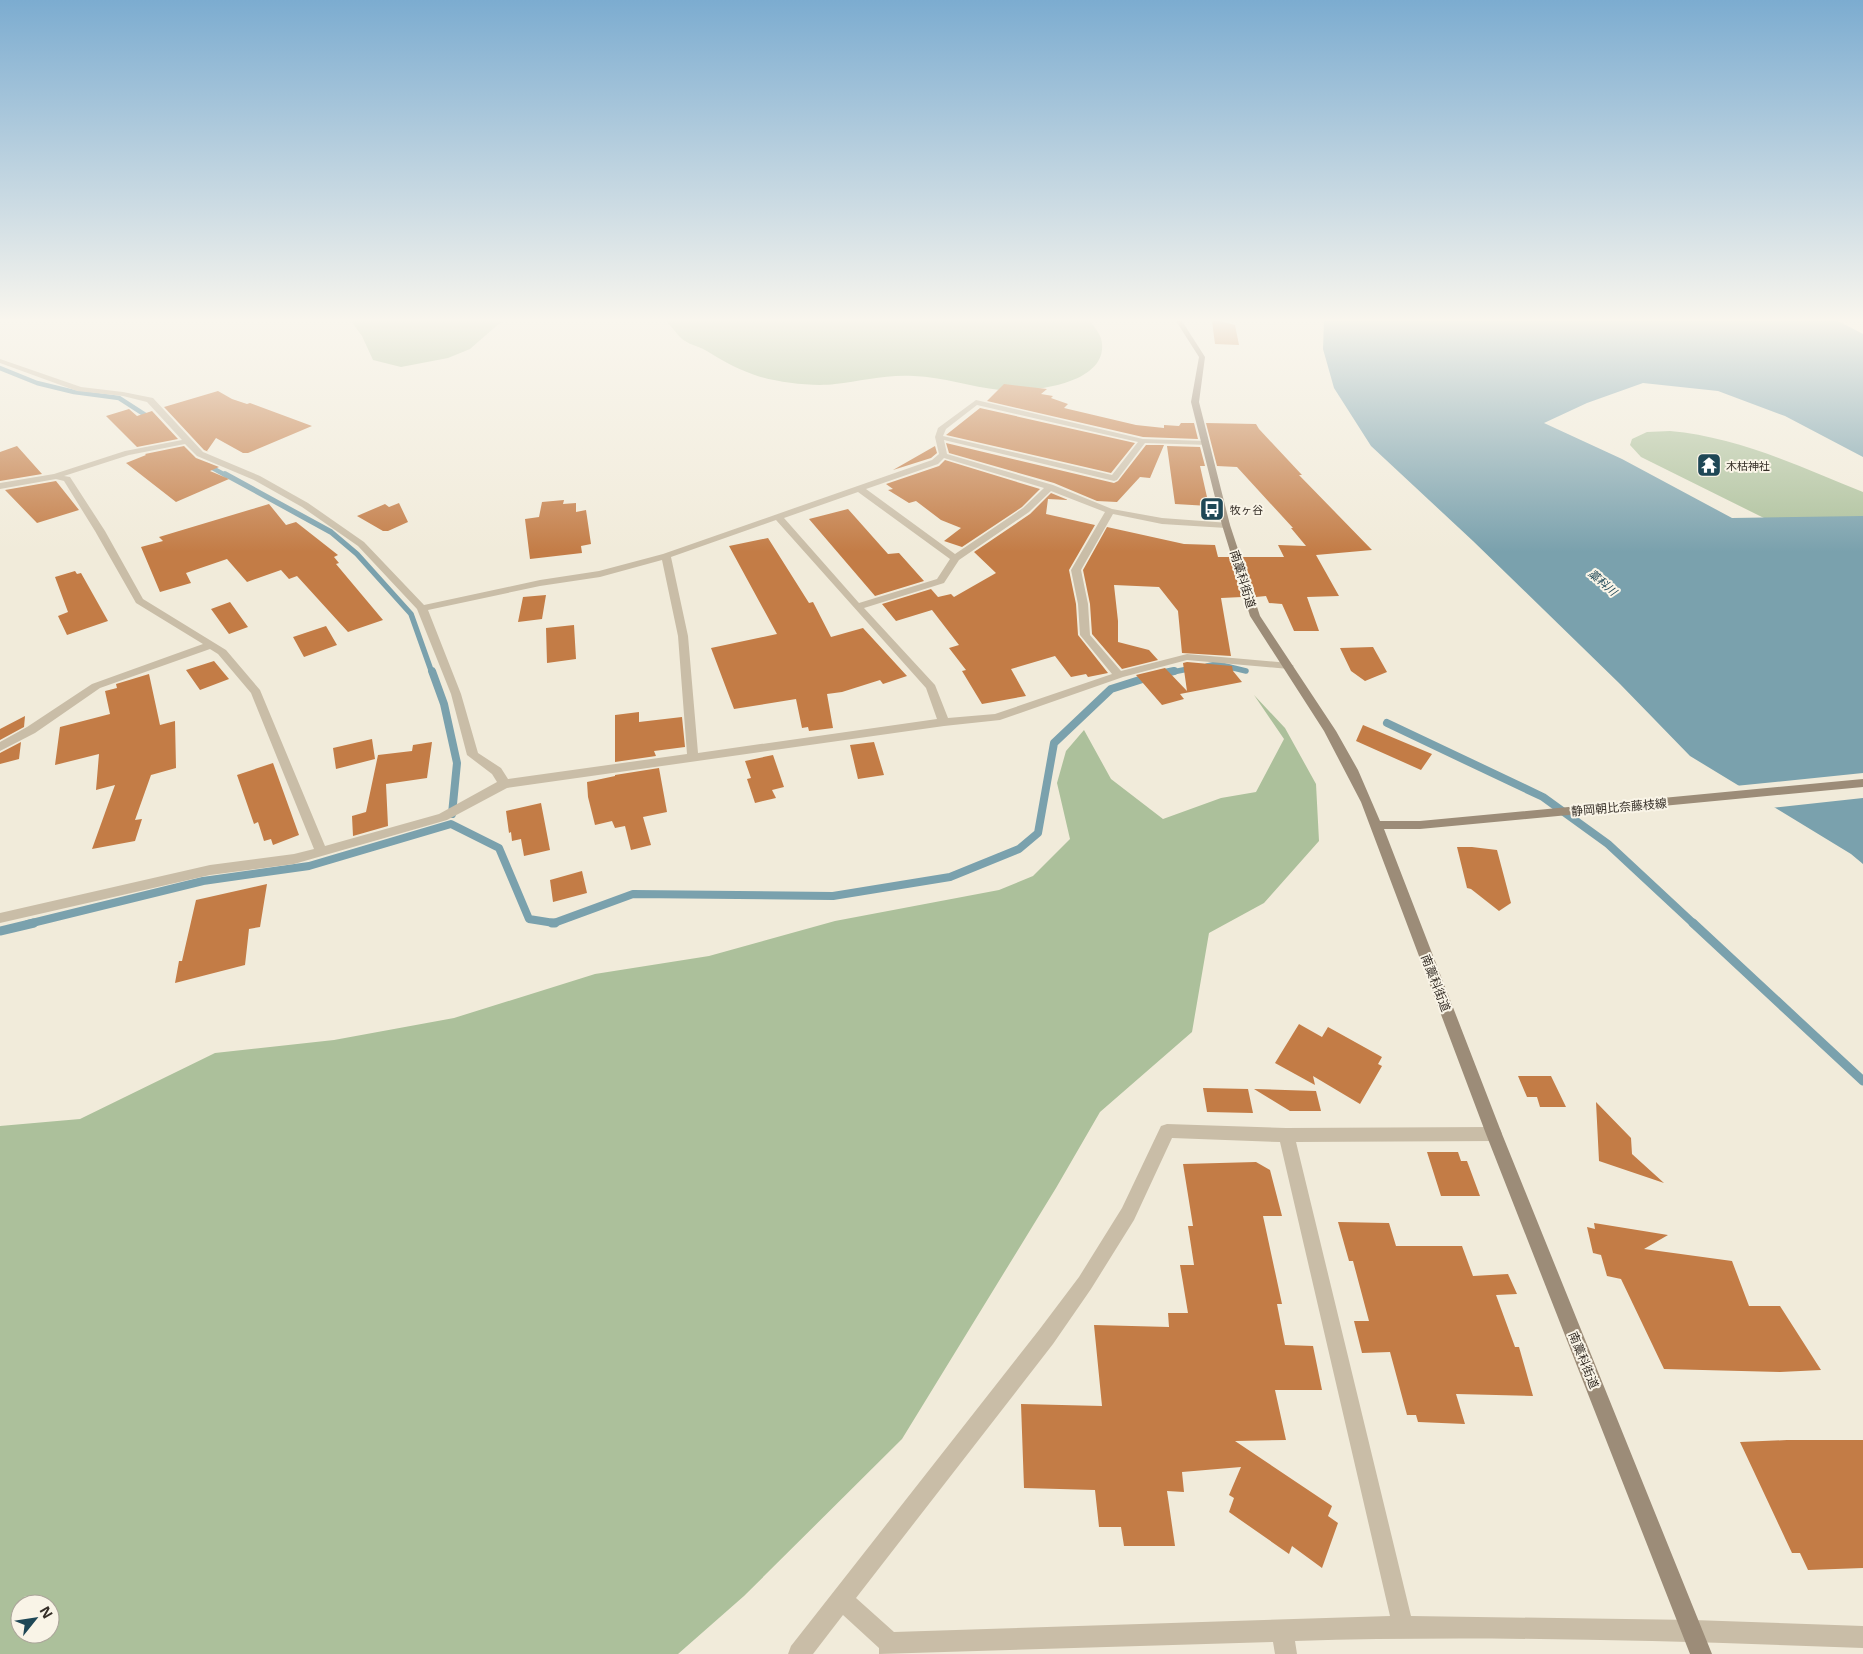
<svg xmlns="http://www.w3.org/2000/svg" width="1863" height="1654" viewBox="0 0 1863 1654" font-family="'Open Sans','Noto Sans JP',sans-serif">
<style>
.green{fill:#acc09b;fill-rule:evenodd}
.water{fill:#7aa1ad}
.pier{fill:#f1ebda}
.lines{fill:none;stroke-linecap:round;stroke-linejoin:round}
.stream-far3{stroke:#7aa1ad;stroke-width:4.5}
.stream-far2{stroke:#7aa1ad;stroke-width:5.5}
.stream-far1{stroke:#7aa1ad;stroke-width:8}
.stream{stroke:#7aa1ad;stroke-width:9}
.building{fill:#c37c46}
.minor{fill:#c9bda7;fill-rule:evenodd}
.secondary{fill:#9c8c78;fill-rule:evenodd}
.labels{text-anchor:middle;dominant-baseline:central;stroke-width:4;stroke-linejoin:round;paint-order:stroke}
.far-poi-label{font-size:11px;fill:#352e27;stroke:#f9f4e7;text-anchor:start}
.far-water-label{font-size:11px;font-style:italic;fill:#1e4756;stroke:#f9f4e7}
.street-label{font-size:12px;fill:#352e27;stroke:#f9f4e7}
</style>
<rect width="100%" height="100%" fill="#f1ebda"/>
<!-- green -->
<path class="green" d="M351,321H502L470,349L448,358L401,367L373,360L362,336Z
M666,321H1090C1094,327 1102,335 1102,344C1106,385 1028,393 1000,390C971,387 943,377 914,376C887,374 861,381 835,384C813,387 772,382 752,374C735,368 720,359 705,350C698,346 687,344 681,338C676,333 671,326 666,321Z
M1670,431C1738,437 1801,467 1863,492V554L1772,522L1641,457L1630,445L1632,439L1647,432Z
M1254,695L1285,728L1316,784L1319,841L1264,903L1209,933L1192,1032L1100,1112L1056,1188L902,1439L744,1596L678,1654H0V1126L80,1119L215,1053L334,1040L454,1018L595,974L709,956L835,921L999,890L1033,876L1070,839L1057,783L1066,751L1084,730L1111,779L1163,819L1221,798L1256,792L1284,739ZM20,1604H50V1634H20Z"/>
<!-- water -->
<path class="water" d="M1324,321H1838L1863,334V457L1785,416L1718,391L1643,383L1587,403L1544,423L1622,459L1732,518L1863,516V864L1851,854L1690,756L1620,684L1473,541L1371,446L1334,388L1323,349Z"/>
<!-- pier -->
<path class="pier" d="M1863,773V798L1771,808L1735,786Z"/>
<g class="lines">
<!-- stream-far3 -->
<path class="stream-far3" d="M0,368L37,383L74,392L119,398L150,418
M207,465L227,476"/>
<!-- stream-far2 -->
<path class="stream-far2" d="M225,474L331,532L357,554L411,614L432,673
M1207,666L1217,664L1246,671
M1168,673L1193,668"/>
<!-- stream-far1 -->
<path class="stream-far1" d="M432,671L444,704L457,763L452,814
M1160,674L1174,671
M1387,723L1543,797L1608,844L1694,924
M28,924L203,881L309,866L451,824L499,848L529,919L554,923L633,894L833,896L950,877L1019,849L1038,833L1054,743L1111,689L1149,677"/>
<!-- stream -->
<path class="stream" d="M552,923H555
M1693,923L1863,1081
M0,931L34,923"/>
</g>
<!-- building -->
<path class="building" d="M1212,321H1220L1235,325L1239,345L1215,344Z
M1004,384L1047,389L1041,394L1053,396L1051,398L1068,404L1064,408L1136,425L1164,428V425L1179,426L1181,423H1194L1198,439L1143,437L987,401Z
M218,391L232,399L247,404L250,403L312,426L248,453H243L216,438L207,451L209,452L204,450L164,407Z
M980,408L1135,443L1111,473L946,435Z
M129,409L137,416L152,411L178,439L137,447L106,416Z
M1206,423L1256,424L1259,429L1302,475H1299L1372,550L1316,555L1339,596L1307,597L1319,631H1294L1282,604L1269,603L1266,596L1256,597L1242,557H1284L1278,545L1306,546L1291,528H1293L1237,467L1217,466Z
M946,443L1114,483L1118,481L1146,445H1164L1150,478L1140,477L1117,502L1097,501L1054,483L949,453Z
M17,446L42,474L0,481V452Z
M184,446L196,458L219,467L210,471L229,479L176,502L126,463L146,455L145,454Z
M935,446L937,453L931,458L893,470Z
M1167,446L1200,447L1205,466H1200L1209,506L1175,504Z
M945,460L1040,489L1022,507L962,547L944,541L961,528L941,520L916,501L909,503L888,490L893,489L886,484L939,466Z
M56,481L79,510L37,523L5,490Z
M1051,493L1068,500L1048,499L1046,514L1095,525L1069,570L1076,604L1078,635L1108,673L1088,677L1086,674L1071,677L1055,656L1011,669L1026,696L982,704L962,671L966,670L949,648L959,645L932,610L896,621L882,604L931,589L938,597L951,594L954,597L996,573L974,552L1030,514Z
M564,500L563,504L576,503V512L586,510L591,544L581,546L582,553L530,559L525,519L539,517L542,502Z
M399,503L408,522L388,531H383L357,516L385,504L389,507Z
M269,504L286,525L296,522L338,555L334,557L339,563L336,564L383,620L348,632L297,576L289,579L281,570L247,582L227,559L186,573L191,583L160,592L141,547L163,541L159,537Z
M848,509L888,554L899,553L924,581L875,596L809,519Z
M1107,527L1184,544L1215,545L1218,557H1230L1242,597L1221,598L1231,656L1182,653L1178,611L1159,587L1114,585L1118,621V642L1149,650L1158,660L1122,669L1092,634L1090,604L1083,570Z
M768,538L809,603L813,602L831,637L863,628L907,676L883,684L880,680L842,692L827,694L833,728L809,731L808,727L802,728L796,699L734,709L711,648L777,634L729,546Z
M75,571L77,574L81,573L108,621L67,635L58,616L68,612L55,577Z
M546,595L542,619L518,622L523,597Z
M230,602L248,627L229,634L211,609Z
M574,625L576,659L547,663L546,628Z
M326,626L337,645L304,657L293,637Z
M1373,647L1387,672L1365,681L1351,671L1340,648Z
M214,661L229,679L200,690L186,670Z
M1187,662L1232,666L1233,671L1242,682L1180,694L1184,699L1162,705L1136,675L1165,668L1187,691L1183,663Z
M149,674L160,725L175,721L176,768L151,775L135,820L142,819L135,841L92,849L115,785L96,790L99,754L55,765L60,727L110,714L105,691L117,688L116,684Z
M639,712V722L682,717L685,747L654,751L656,756L615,762V715Z
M25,716L24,727L0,740V729Z
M1363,725L1432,754L1421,770L1356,741Z
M372,739L375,759L336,769L333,748Z
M21,742L19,759L0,764V753Z
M432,742L427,778L386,784L388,826L353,836L352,816L366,812L378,755L412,751L413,745Z
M874,742L884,775L858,779L850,745Z
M773,755L784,787L772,790L776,798L755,803L747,779L751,778L745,761Z
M273,763L299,835L273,845L271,839L264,841L258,822L254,824L237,775Z
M659,768L667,812L643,817L651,845L631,850L625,826L615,828L612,821L595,825L588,797L587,782L615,776V775Z
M541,803L550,850L524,856L521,839L512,841L511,832L509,833L506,811Z
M1457,847H1472L1497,850L1511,903L1499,911L1471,889L1467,888Z
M582,871L587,893L553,902L550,880Z
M267,884L260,927L249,929L245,965L175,983L179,961H182L196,900Z
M1299,1024L1322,1037L1328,1027L1382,1057L1378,1064L1382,1066L1360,1104L1313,1076L1315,1085L1275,1063Z
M1518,1076H1551L1566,1107H1540L1537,1097H1527Z
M1203,1088L1248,1089L1253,1113L1207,1112Z
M1254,1089L1316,1091L1321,1111H1290Z
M1596,1102L1631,1138L1632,1154L1664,1183L1599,1161Z
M1427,1152H1458L1461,1161H1467L1480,1196H1441Z
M1256,1162L1270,1170L1282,1216H1263L1282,1304H1277L1285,1345L1313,1346L1322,1390H1275L1286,1440L1235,1441L1332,1506L1328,1516L1338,1523L1322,1568L1292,1546L1289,1554L1229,1512L1234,1498L1229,1495L1241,1467L1182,1472L1184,1492L1167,1491L1175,1546H1124L1121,1527H1099L1095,1490L1024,1488L1021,1404L1102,1406L1094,1325L1169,1327L1168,1313H1188L1180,1265H1194L1188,1226H1193L1183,1164Z
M1338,1222L1389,1223L1396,1246H1462L1473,1276L1508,1274L1517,1294L1496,1295L1515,1347H1519L1533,1396L1456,1394L1465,1424L1418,1422L1416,1415H1407L1390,1352L1362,1353L1354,1321H1369L1353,1261H1349Z
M1594,1223L1668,1235L1644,1249L1732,1261L1749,1306H1780L1821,1370L1780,1372L1664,1369L1621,1279L1607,1276L1601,1255L1593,1253L1587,1227L1595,1229Z
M1787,1440H1863V1568L1808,1570L1800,1553H1792L1740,1442Z"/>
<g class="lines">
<!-- minor -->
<path class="minor" d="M0,359L81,387L123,392L153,398L203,452L260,476L308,503L364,542L424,605L540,580L599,571L663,554L932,460L939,454L935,437L938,428L976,400L1143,439L1206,441H1209V445L1145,443L1117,480L1114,481L944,440L947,454L1053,485L1112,509L1162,518L1229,523L1230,525L1226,528L1162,524L1113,514L1081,570L1088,604L1090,635L1121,671L1187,654L1289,663L1294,666L1289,669L1187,660L1123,677L1000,720L944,726L507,788L447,820L294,864L210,875L0,923V913L210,865L294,854L314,849L251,693L218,654L210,649L100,688L35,733L0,751V742L27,727L92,684L203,644L136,603L95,531L64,481L56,479L0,489V483L54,474L125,451L182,440L147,402L123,396L77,391L0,363ZM977,405L1138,442L1112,475L943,436L946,429ZM185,444L197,456L254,480L302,507L358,546L417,609L451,694L467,755L492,774L497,782L439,814L325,846L260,690L226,650L143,599L105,531L70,477L64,476L129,455ZM944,458L1044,488L1023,508L955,554L866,489L938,464ZM1051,491L1105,512L1071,570L1078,604L1080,635L1112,674L995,714L948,718L935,685L864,608L944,583L959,560L1029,512ZM858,492L950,559L937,579L859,603L784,518ZM776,520L926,688L937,719L698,753L688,636L671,557ZM662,560L678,636L687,754L508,779L501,768L478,753L461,694L428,610L540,586L600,577Z
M1167,1124L1286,1128L1494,1127L1500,1129L1502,1134L1500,1139L1494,1141L1296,1142L1411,1616L1693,1620L1863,1626V1648C1674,1641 1484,1635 1295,1641L1297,1654H1275L1273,1642L879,1654V1648L843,1615L813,1654H788L791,1646L1039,1330L1079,1277L1122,1208L1161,1126ZM1172,1138L1280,1142L1390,1616L894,1632L856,1598L1053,1344L1091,1289L1134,1220Z"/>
<!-- secondary -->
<path class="secondary" d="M1176,321H1182L1205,357L1199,402L1230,525L1260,616L1336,731L1358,770L1380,821H1420L1863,779V787L1420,829H1384L1502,1134L1712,1654H1690L1486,1134L1361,802L1324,731L1250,616L1222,525L1191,402L1199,357Z"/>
</g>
<!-- sky -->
<linearGradient id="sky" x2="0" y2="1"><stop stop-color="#7cacd0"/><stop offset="0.58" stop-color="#f9f6ee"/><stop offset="1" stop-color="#f9f6ee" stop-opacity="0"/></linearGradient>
<rect width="1863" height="552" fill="url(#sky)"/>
<!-- icons -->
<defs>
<symbol id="temple-square" viewBox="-11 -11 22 22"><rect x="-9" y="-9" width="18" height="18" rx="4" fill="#1e4756" stroke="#f9f4e7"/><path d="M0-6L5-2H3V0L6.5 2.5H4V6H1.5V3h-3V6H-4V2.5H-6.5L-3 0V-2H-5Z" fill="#fff"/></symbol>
<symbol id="bus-square" viewBox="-11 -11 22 22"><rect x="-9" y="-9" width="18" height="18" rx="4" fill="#1e4756" stroke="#f9f4e7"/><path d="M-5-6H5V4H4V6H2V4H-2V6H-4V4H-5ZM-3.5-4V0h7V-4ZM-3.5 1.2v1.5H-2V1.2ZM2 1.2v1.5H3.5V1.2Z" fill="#fff"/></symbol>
</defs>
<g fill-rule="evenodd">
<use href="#temple-square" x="1695" y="451" width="28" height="28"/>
<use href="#bus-square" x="1198" y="495" width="28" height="28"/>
</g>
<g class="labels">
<!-- far-poi labels -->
<g class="far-poi-label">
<text x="1726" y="465">木枯神社</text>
<text x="1230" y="509">牧ヶ谷</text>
</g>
<!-- far-water labels -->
<g class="far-water-label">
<text transform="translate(1603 582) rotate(41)">藁科川</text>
</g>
<!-- street labels -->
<g class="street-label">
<text transform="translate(1243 579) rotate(73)">南藁科街道</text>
<text transform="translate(1619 807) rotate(-5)">静岡朝比奈藤枝線</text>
<text transform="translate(1436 983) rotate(69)">南藁科街道</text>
<text transform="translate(1584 1360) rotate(68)">南藁科街道</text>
</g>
</g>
<!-- north arrow -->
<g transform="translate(35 1619) rotate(60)"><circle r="24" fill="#f9f4e7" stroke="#aba59a"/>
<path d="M0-4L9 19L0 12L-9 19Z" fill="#1e4756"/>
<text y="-8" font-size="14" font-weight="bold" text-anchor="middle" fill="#352e27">N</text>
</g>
</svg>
